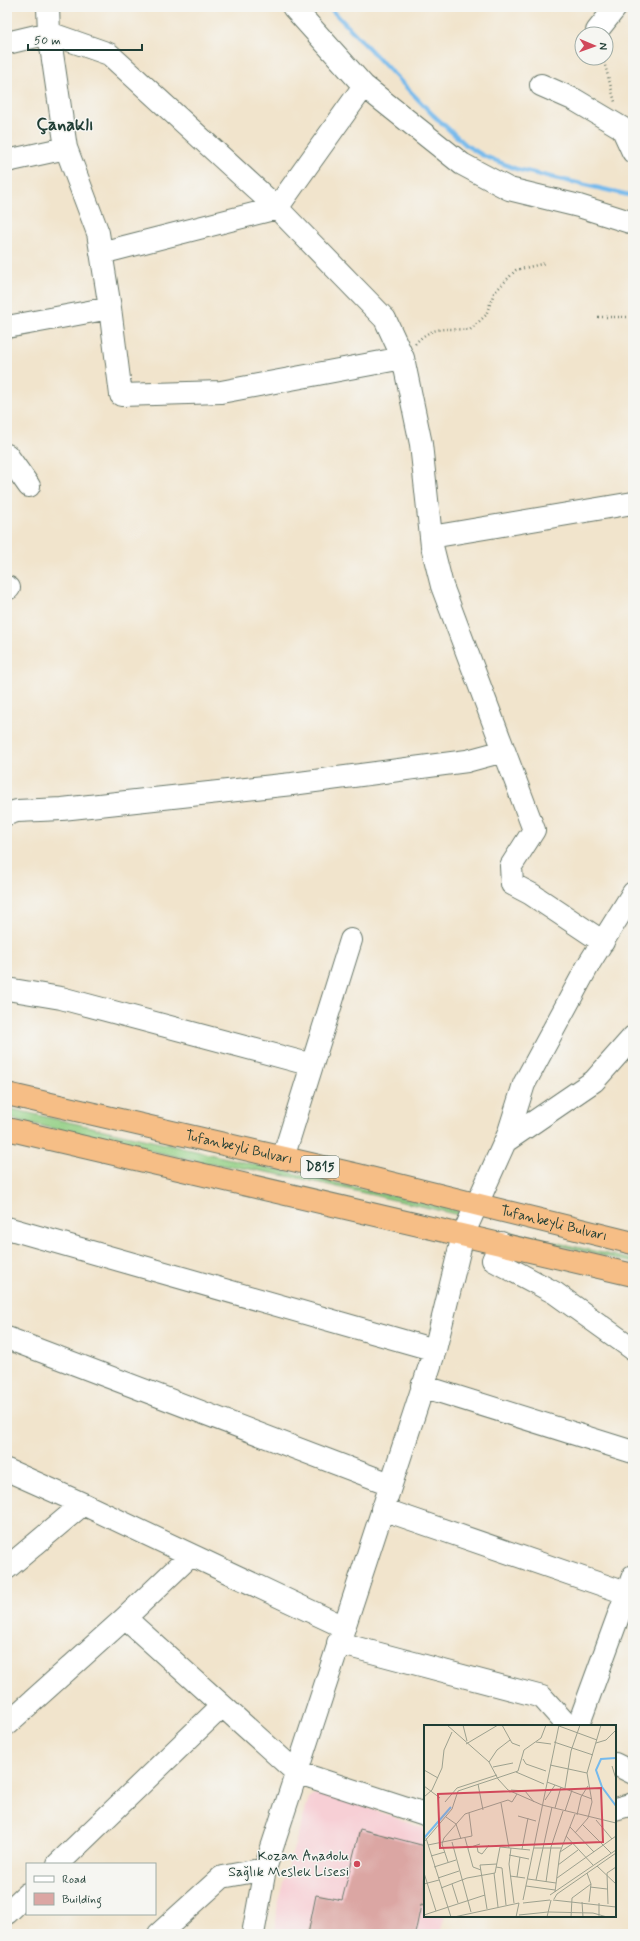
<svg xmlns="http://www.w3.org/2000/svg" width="640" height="1941" viewBox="0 0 640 1941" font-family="Mynerve,sans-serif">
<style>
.built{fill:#f7cfd5}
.grass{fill:#93cf84;stroke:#59865c}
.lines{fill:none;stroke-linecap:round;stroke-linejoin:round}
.stream{stroke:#76baec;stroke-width:4.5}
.building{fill:#dba6a3}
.minor-casing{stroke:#687769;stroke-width:24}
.highway-casing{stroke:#687769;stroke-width:24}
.path{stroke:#687769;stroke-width:2.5;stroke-dasharray:1 3;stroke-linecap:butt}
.minor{stroke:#fff;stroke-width:22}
.highway{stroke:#f6be86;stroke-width:22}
.poi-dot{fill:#d1495b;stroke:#f6f6f2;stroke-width:1.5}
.labels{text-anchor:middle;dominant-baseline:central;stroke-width:3;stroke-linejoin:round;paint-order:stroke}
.shield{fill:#f6f6f2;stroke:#60746d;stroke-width:1}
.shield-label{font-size:13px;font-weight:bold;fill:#1f3d34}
.street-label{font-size:14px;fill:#1f3d34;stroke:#f6f6f2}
.poi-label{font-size:14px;fill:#1f3d34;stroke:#f6f6f2;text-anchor:end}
.district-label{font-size:18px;font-weight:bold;fill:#1f3d34;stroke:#f6f6f2}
.inset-river{fill:none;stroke:#76baec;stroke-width:2}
.inset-road{fill:none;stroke:#9da18f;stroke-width:1}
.view{fill:#d1495b;fill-opacity:0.15;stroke:#d1495b;stroke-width:2}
.inset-edge{fill:none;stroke:#1f3d34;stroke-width:2}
</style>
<rect width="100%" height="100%" fill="#f6f6f2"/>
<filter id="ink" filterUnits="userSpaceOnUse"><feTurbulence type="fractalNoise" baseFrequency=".025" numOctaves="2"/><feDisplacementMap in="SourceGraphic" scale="8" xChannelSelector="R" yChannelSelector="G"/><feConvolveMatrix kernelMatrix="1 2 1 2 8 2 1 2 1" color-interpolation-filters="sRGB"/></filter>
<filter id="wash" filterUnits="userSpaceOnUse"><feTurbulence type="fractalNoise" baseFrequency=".012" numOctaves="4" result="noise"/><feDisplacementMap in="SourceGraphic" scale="16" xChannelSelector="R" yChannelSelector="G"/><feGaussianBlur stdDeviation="0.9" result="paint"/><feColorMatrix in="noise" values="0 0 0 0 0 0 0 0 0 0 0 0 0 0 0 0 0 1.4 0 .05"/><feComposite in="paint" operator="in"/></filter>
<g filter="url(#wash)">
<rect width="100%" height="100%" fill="#f1e4cc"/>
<!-- built -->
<path class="built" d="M321,1790L425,1829V1916H445L439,1934H275L278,1900L309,1798Z"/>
<!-- grass -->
<path class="grass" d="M7,1108L459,1211V1215L303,1179L250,1169L205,1163L7,1118Z
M507,1231L633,1260V1263L506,1233Z"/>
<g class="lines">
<!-- stream -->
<path class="stream" d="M329,7L433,115L466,145L482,155L516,169L633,196"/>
</g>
<g id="blocks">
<!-- building -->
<path class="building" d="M360,1829L425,1846V1906L421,1905L415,1934H308L316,1895L342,1900Z"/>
</g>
</g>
<g filter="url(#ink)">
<use href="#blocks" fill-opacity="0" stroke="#687769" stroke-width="1"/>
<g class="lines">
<defs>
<path id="minor" d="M48,7L49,33L66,148L98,233L110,308L121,395L221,392L403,358
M293,7L364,86L462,164L509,189L579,206L633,223
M597,31L616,7
M7,43L49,33L109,54L277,208L385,319L403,358L421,444L432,546L442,586L534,830L511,866L512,884L531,894L603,942
M541,85L575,100L622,128L633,152
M7,161L66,148
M101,253L277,208L364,86
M7,327L110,308
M7,455L29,486
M431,537L633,503
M7,587L9,588
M7,814L17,811L62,809L292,784L467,761L504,751
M7,989L61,998L312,1065
M506,1141L594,1081L633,1037
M283,1158L351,940
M7,1228L435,1350
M501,1243L493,1260L555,1293L633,1349
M7,1338L390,1484
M422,1386L633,1452
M7,1470L83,1504L344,1627
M382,1509L626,1593
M7,1568L83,1504
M125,1618L296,1772L425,1814
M338,1643L542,1697L568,1726
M7,1724L125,1618L191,1555
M578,1726L633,1576
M615,1764L633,1773
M615,1809L633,1804
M58,1864L222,1706
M7,1913L27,1894
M159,1934L222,1877L265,1869
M253,1934L265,1869L435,1350L463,1235L508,1135L524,1084L590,962L633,893"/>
<g id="highway">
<path id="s1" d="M7,1094L358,1175L633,1243"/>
<path d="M7,1129L633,1275"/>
</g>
</defs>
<!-- minor casing -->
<use href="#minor" class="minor-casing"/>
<!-- highway casing -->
<use href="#highway" class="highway-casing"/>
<!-- path -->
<path class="path" d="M603,58L615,102
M598,317H633
M415,344C432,325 446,329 470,330L486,315L494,293L516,270L546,263"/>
<!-- minor -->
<use href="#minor" class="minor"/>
<!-- highway -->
<use href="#highway" class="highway"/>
</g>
</g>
<!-- markers -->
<circle class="poi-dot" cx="357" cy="1864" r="4"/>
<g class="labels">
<!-- shield labels -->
<rect class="shield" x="301" y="1156" width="38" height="22" rx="3"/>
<g class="shield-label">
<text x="320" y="1167">D815</text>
</g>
<!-- street labels -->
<g class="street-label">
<text stroke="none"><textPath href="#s1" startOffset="238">Tufanbeyli Bulvarı</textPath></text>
<text stroke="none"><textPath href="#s1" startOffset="562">Tufanbeyli Bulvarı</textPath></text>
</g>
<!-- poi labels -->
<g class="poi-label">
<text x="349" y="1856">Kozan Anadolu<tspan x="349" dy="16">Sağlık Meslek Lisesi</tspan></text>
</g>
<!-- district labels -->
<g class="district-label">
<text x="65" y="125">Çanaklı</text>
</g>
</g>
<!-- overview -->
<g transform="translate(424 1725)">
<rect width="192" height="192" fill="#f1e4cc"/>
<path class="inset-river" d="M192,33L177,34L172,45L178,62L192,81M0,113L27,82"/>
<path class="inset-road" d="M23,0L65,37L74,54L84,65L118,80L192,98M39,0L43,16M78,0L88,18L96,21M135,1L173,15M112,17L127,19M130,17L169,30M172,18L182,15L192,5M42,19L74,0M99,34L102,39L122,46M65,37L73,25L86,15M126,40L163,48M188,41L192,54M69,42L89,38M0,45L14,53M92,47L120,59M123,57L168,74M54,59L59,85M0,61L16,73M141,63L147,26L156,0M87,65L101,66L110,77M0,72L8,65L18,43L20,25L28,7M121,75L131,60M21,77L33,63L73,50M77,78L85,123M131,83L137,62M141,86L148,65M153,90L157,72L164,61M94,91L112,96M22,92L32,99L37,114M172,95L188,114M158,99L187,128M146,102L170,127M151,108L164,93L168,77L163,48L177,0M142,111L169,140M2,113L27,192M41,113L49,142L57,145M0,117L28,84L34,66L94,46L100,25L117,13L122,0M28,117L47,187M4,120L48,111L45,88M53,121L54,127L58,129L65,120M44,123L56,119M87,123L85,139L90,178M110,123H137M98,124L104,93M136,127L148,119M85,130L105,134M7,131L21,127M24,137L18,119L20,113L41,89L84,75L88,77L93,69M134,140L154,125M173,141L192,159M10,142L32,135M72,142L78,143L82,180M0,148L12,186M70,148L74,182M163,148L167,159L165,177M86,151L101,153M93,152L96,132M14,153L35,146M133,153L192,111M104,154L132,158M112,155L128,82M122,157L127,122L139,86M0,159L15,155M28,159L34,178M102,161L131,165M166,162L183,164M17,163L43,153L71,148L76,122L106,125M131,167L136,127L151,89M126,170L192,125M130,174L133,169L192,128M99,175L135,0M129,175L192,182M158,177L159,192M99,178L126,175M184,179L183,148L192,142M63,184L56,140L73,139M0,190L61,170M95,190L124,187L169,188L183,192M30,192L95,178M92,192L95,178M123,192L127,175M147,192L148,173L167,159M175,192V178"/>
<path class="view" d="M177,63L179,117L16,123L14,69Z"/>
<rect width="192" height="192" class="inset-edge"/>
</g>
<!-- margin -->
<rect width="640" height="1941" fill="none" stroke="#f6f6f2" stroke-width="24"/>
<!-- legend -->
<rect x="26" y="1863" width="130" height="52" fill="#f6f6f2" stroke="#a0aca6"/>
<rect x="34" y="1876" width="20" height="6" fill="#ffffff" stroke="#a0aca6"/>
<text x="62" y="1883" font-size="12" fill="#1f3d34">Road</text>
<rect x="34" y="1893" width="20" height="12" fill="#dba6a3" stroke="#a0aca6"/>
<text x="62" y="1903" font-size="12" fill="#1f3d34">Building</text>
<!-- north arrow -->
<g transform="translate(594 46) rotate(92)"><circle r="19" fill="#f6f6f2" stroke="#a0aca6"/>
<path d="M0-3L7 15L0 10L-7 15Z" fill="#d1495b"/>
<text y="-6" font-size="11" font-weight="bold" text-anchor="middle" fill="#1f3d34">N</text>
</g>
<!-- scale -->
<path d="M28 44v6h114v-6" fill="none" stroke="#1f3d34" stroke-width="2"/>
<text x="34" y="44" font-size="12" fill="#1f3d34" stroke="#f6f6f2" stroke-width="3" paint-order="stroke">50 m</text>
</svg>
